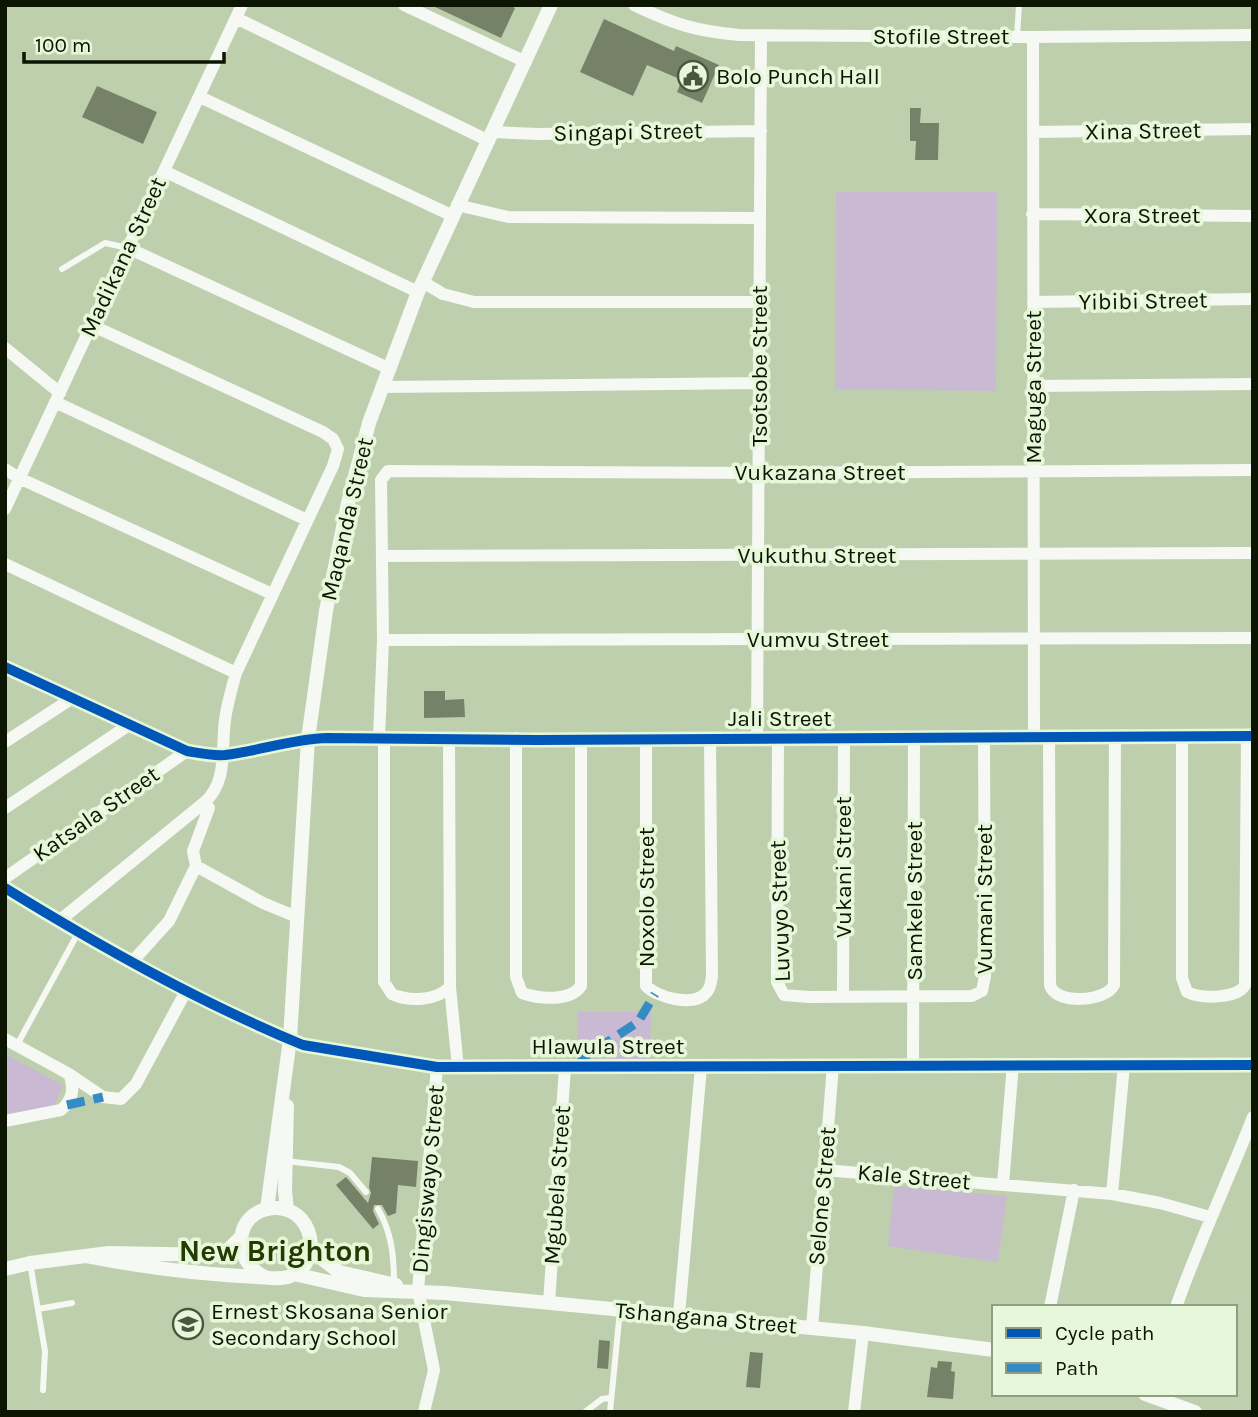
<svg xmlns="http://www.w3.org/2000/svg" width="1258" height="1417" viewBox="0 0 1258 1417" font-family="Karla,sans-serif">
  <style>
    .green { fill: #c9b9d3 }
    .building { fill: #758268 }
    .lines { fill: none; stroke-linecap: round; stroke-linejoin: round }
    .service { stroke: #f5f8f3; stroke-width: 6 }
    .minor { stroke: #f5f8f3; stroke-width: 12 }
    .tertiary { stroke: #f5f8f3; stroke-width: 14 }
    .quiet { stroke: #358bc4; stroke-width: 9; stroke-dasharray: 18 9; stroke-linecap: butt }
    .cycleway-casing { stroke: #e7f7d9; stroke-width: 15 }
    .cycleway { stroke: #0057b8; stroke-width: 10 }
    .labels { text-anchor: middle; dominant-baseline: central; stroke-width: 7; stroke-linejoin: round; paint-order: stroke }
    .street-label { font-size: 23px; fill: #0b1502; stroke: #e7f7d9 }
    .poi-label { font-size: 23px; fill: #0b1502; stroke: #e7f7d9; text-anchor: start }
    .district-label { font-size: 30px; font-weight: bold; fill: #233b02; stroke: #e7f7d9 }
  </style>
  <rect width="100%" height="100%" fill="#becfae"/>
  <path class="green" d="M836 192H997L996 391 835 389Z
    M578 1012H651L650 1059 577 1058Z
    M5 1054 63 1085 55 1105 5 1116Z
    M894 1186 1007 1196 998 1262 888 1246Z"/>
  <path class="building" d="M431 5H509L515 8 501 38Z
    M604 19 674 51 676 46 719 65 702 103 677 92 682 80 647 65 633 96 580 72Z
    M97 86 157 112 143 144 82 117Z
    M910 108H921L920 123H939L938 160H915L916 141H910Z
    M424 691H445V700L464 699 465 717 424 718Z
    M372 1157 418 1161 416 1187 398 1185 396 1213 388 1216 382 1205H374L373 1211 379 1224 373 1229 336 1185 346 1177 368 1203 371 1193 369 1187Z
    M599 1340 610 1341 608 1369 597 1368Z
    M750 1352 763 1353 760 1388 746 1387Z
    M938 1361 952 1362 951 1371 955 1372 953 1399 927 1397 931 1367 937 1368Z"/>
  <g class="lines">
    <path class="service" d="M1017 37 1019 5
      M62 269 105 243 128 248
      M17 1045 78 933
      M285 1161 339 1167 350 1173 366 1192
      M378 1209C392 1233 394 1257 394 1284
      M30 1263 45 1351 43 1390
      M38 1309 72 1303
      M585 1412 602 1399 610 1398
      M610 1412 620 1310"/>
    <path class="minor" d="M404 5 526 62
      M634 5C674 24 695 31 739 35L1033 37 1253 35
      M236 18 489 141
      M1033 37 1034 737
      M200 97 453 216
      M494 132 538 134 761 131
      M1033 132 1253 129
      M164 171 418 292
      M457 205 508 217 760 218
      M1032 214 1253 216
      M128 248 388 368
      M423 282 443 294 474 302H759
      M1033 302 1253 299
      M5 348 60 393
      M1033 386 1253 384
      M382 387 760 383
      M55 402 307 520
      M5 469 19 478 272 594
      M5 509 242 5
      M382 556 1253 553
      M5 564 236 673
      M383 640 1253 638
      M5 667 187 751C199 753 212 756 225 755 259 751 292 739 327 738L536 740 1253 736
      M1182 736V978L1187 992C1201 999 1237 999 1245 985L1247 736
      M384 737V982L392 994C409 1002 436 1001 450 987
      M1049 737 1050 985C1055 1005 1106 1002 1114 985L1115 736
      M379 738 383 640 381 480 388 471 759 473 1253 470
      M516 738V977L522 993C539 999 570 1002 581 986V740
      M778 738 777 982 784 995 809 997 972 996 982 991 985 976 984 738
      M449 739 450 987 458 1068
      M646 739V986C658 998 694 1007 706 993 711 988 711 982 712 976L710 739
      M757 739 761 36
      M5 742 71 699
      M205 802 209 808 193 851 196 866 263 903 297 917
      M5 808 129 725
      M5 878 187 751
      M5 888C101 947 199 1002 303 1045L437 1067 1253 1065
      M59 921 205 802C228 781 221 749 225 720 227 704 232 688 236 673L333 466 338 449 333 439 323 432 91 325
      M132 962 169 921 196 866
      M843 996 844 738
      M5 1039 69 1074 103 1097 121 1099 136 1084 186 991
      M913 1064 914 738
      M5 1121 61 1110C73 1100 75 1088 69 1074
      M824 1170 1112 1194 1160 1203 1210 1217
      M1003 1184 1013 1064
      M1112 1194 1124 1065
      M549 1303 565 1067
      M1050 1307 1074 1190
      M1176 1307C1199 1242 1228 1181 1253 1117
      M679 1315 701 1067
      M812 1328 833 1065
      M424 1412 434 1370 418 1290 437 1067
      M854 1412 863 1333"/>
    <path class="tertiary" d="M287 1106 285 1191 287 1210
      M267 1209 290 1039 308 739 326 611 348 503 369 423 418 292 551 5
      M311 1250 339 1272 396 1285
      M85 1256C141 1267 198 1274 256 1277 266 1277 277 1280 288 1277 326 1264 313 1205 273 1208 233 1212 231 1261 265 1277
      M5 1269 30 1263 109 1253 218 1255 229 1249 241 1237
      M294 1274 364 1290 445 1293 863 1333 994 1350
      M1145 1394 1195 1412"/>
    <path class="quiet" d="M578 1068 583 1058 638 1022 655 994
      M67 1105 103 1097"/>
    <g class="cycleway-casing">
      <path id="cycleway" d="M5 667 187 751C199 753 212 756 225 755 259 751 292 739 327 738L536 740 1253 736
        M5 888C101 947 199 1002 303 1045L437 1067 1253 1065"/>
    </g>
    <use href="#cycleway" class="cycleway"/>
  </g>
  <defs>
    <g id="civic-ring" transform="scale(1.575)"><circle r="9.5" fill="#e7f7d9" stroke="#4a563e" stroke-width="1.5"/><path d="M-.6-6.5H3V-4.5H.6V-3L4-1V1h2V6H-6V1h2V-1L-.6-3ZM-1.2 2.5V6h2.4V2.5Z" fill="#4a563e"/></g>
    <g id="school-ring" transform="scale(1.575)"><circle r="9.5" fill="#e7f7d9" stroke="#4a563e" stroke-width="1.5"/><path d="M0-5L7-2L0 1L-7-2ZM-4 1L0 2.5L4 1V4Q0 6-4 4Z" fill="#4a563e"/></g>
  </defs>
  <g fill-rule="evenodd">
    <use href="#civic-ring" x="693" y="76"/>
    <use href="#school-ring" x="188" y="1324"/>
  </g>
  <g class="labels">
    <g class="street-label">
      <text x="941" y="36">Stofile Street</text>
      <text transform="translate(1143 131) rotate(-1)">Xina Street</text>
      <text transform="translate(628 132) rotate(-1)">Singapi Street</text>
      <text x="1142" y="215">Xora Street</text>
      <text transform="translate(123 257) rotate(-65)">Madikana Street</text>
      <text transform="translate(1143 301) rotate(-1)">Yibibi Street</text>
      <text transform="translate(759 366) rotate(-90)">Tsotsobe Street</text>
      <text transform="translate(1033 387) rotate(-90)">Maguga Street</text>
      <text x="820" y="472">Vukazana Street</text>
      <text transform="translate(347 519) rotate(-77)">Maqanda Street</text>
      <text x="817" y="555">Vukuthu Street</text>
      <text x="818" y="639">Vumvu Street</text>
      <text x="780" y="718">Jali Street</text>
      <text transform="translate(96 814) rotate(-35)">Katsala Street</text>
      <text transform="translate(843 867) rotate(-90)">Vukani Street</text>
      <text transform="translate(646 897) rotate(-90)">Noxolo Street</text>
      <text transform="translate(984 899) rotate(-90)">Vumani Street</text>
      <text transform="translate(914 901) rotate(-90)">Samkele Street</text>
      <text transform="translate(780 911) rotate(-92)">Luvuyo Street</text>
      <text x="608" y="1046">Hlawula Street</text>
      <text transform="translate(914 1177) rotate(5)">Kale Street</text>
      <text transform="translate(428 1179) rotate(-85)">Dingiswayo Street</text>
      <text transform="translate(557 1185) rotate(-86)">Mgubela Street</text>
      <text transform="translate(822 1196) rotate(-85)">Selone Street</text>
      <text transform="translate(706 1318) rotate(5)">Tshangana Street</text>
    </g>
    <g class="poi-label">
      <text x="716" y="76">Bolo Punch Hall</text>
      <text x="211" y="1311">Ernest Skosana Senior<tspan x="211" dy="26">Secondary School</tspan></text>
    </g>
    <g class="district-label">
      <text x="275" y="1251">New Brighton</text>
    </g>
  </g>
  <rect width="1258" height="1417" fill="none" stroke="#0b1502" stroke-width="14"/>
  <rect x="992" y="1305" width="245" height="91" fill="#e7f7d9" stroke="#8f9d83" stroke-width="2"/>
  <rect x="1006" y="1328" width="35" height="10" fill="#0057b8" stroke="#8f9d83" stroke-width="2"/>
  <text x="1055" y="1340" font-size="21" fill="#0b1502">Cycle path</text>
  <rect x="1006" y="1363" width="35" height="10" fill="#358bc4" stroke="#8f9d83" stroke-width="2"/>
  <text x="1055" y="1375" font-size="21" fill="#0b1502">Path</text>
  <path d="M24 52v10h200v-10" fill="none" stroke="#0b1502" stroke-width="3.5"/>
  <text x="35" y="52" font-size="21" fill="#0b1502" stroke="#e7f7d9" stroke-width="5" paint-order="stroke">100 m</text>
</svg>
